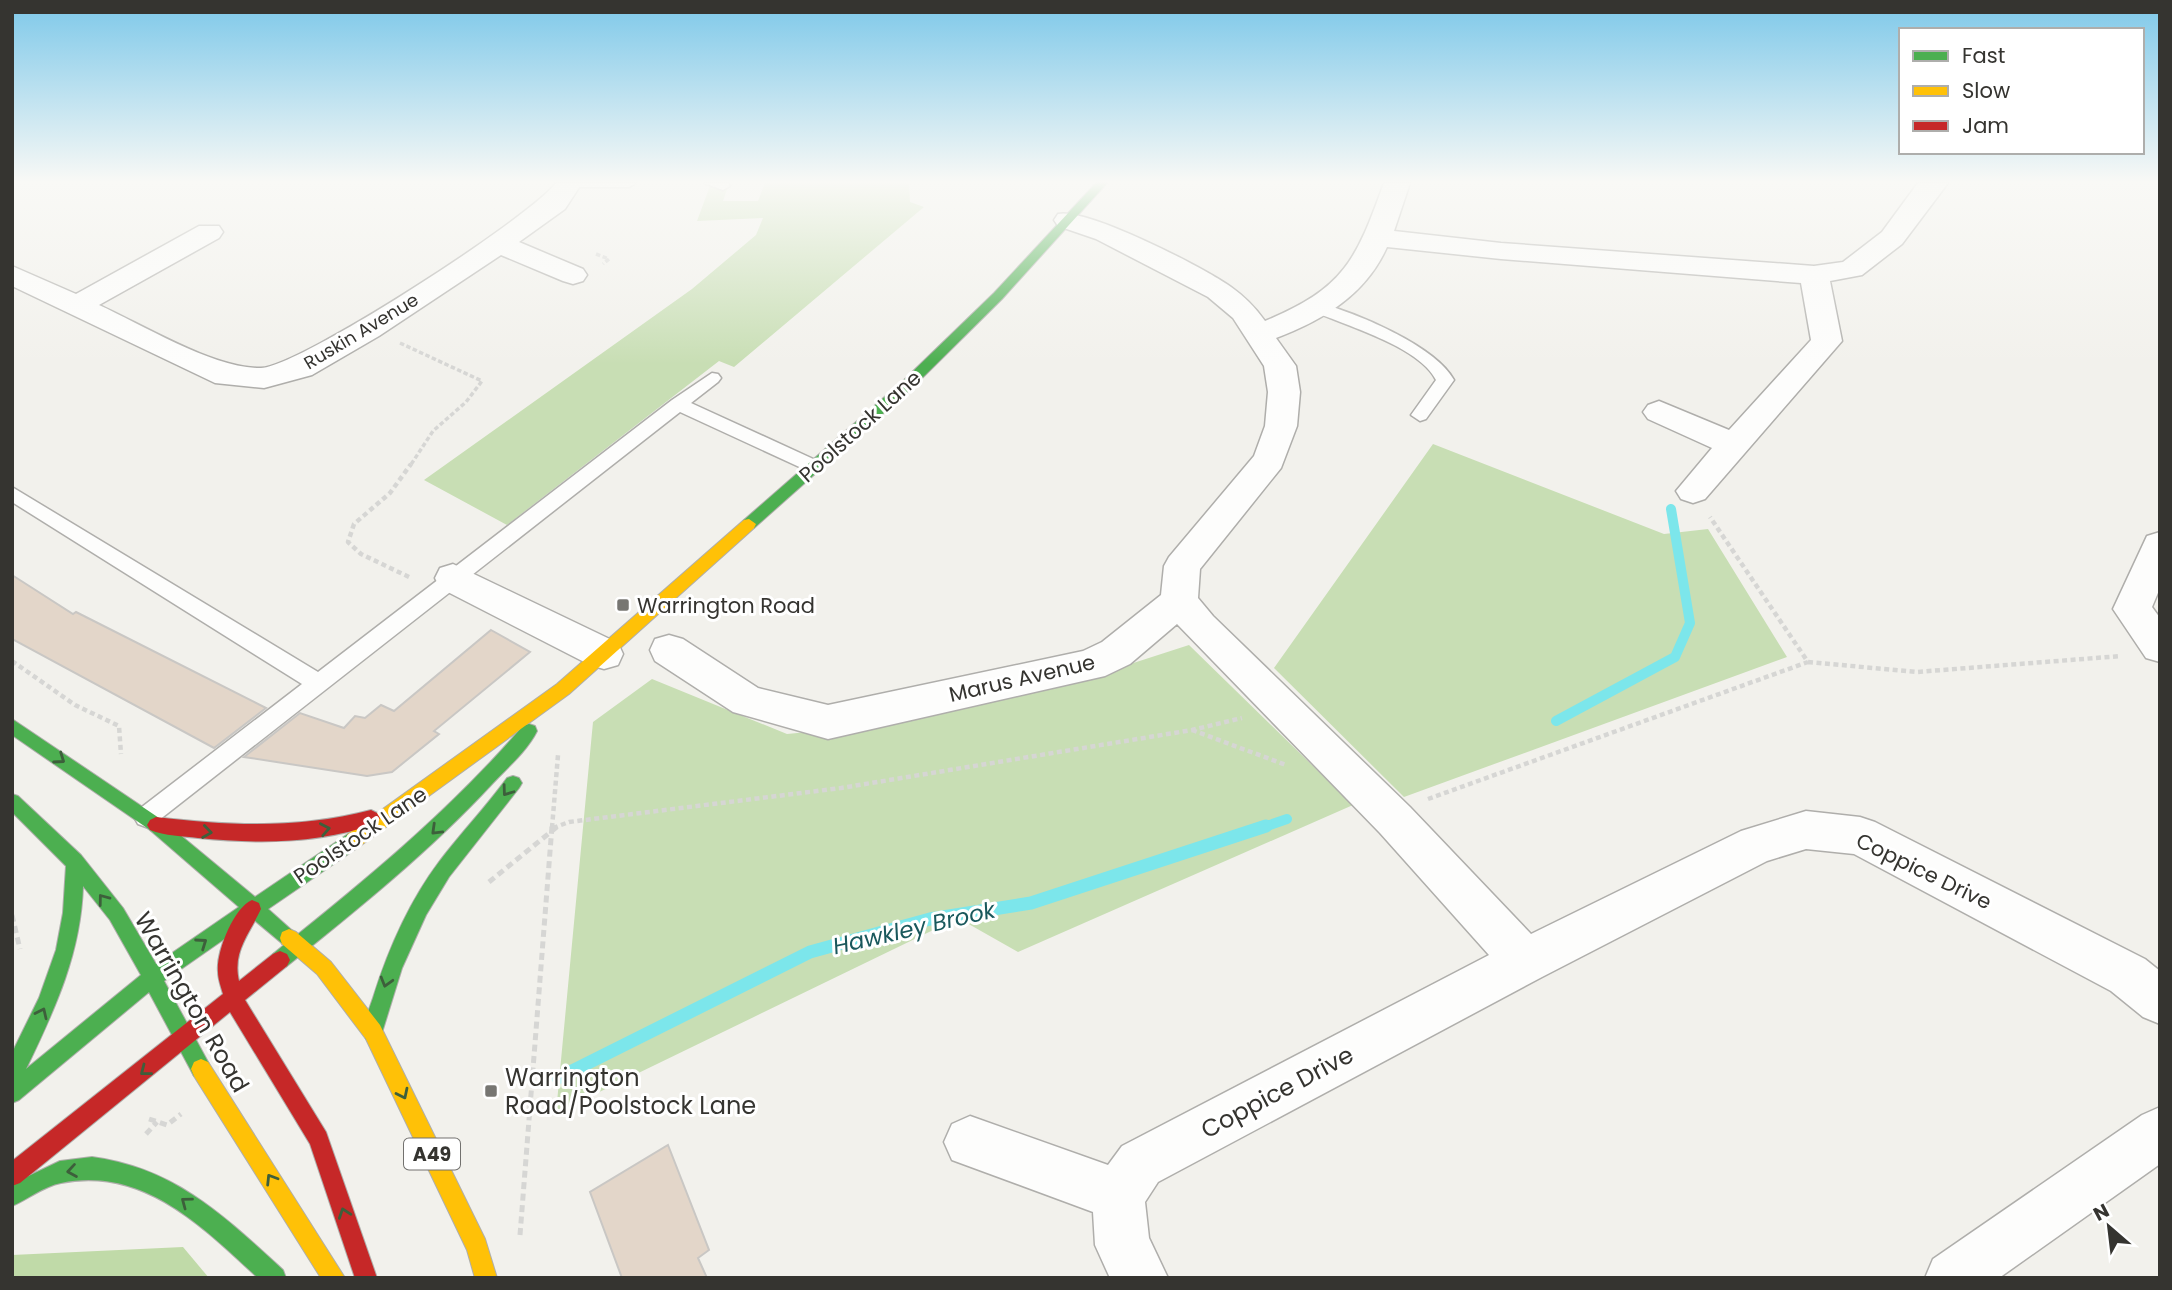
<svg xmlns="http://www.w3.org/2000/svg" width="2172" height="1290" viewBox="0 0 2172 1290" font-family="Poppins,sans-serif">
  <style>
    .green { fill: #c8deb4 }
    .forest { fill: #c0daa8 }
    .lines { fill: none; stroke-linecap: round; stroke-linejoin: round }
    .stream-far1 { stroke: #7ce6eb; stroke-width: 10 }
    .stream { stroke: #7ce6eb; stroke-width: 13 }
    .building { fill: #e3d6c9; stroke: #c9c7c4; stroke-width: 2 }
    .lane-casing { stroke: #afaeab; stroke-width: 3 }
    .street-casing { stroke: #afaeab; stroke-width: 3 }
    .fast-casing { stroke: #afaeab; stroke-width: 2 }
    .slow-casing { stroke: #afaeab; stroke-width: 2 }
    .jam-casing { stroke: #afaeab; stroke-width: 2 }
    .path-far2 { stroke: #d6d6d4; stroke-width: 3.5; stroke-dasharray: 4.5 2.5; stroke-linecap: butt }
    .path-far1 { stroke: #d6d6d4; stroke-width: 4.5; stroke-dasharray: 5 3.5; stroke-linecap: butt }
    .path { stroke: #d6d6d4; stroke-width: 5; stroke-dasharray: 7 4.5; stroke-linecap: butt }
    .lane { fill: #fdfdfc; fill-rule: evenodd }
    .street { fill: #fdfdfc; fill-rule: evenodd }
    .fast { fill: #4caf50; fill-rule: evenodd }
    .slow { fill: #ffc107; fill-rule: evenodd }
    .jam { fill: #c62828; fill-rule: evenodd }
    .oneway { stroke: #3d5f3b }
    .poi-dot { fill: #777672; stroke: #fff; stroke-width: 2.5 }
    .labels { text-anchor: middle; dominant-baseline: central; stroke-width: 6; stroke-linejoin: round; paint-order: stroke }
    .far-street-label { font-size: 18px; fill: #353430; stroke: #fff }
    .shield { fill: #fff; stroke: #72716e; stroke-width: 2 }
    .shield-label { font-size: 19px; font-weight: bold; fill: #353430 }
    .street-label { font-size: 21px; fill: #353430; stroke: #fff }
    .poi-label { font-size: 21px; fill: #353430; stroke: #fff; text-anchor: start }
    .water-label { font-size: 23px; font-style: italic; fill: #19585c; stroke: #fff }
    .near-street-label { font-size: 24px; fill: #353430; stroke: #fff }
    .near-poi-label { font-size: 24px; fill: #353430; stroke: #fff; text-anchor: start }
  </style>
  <rect width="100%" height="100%" fill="#f2f1ec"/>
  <path class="green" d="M711 183H729L723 201H758L765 183H909L910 202 924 207 734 367 719 361 507 525 424 480 692 289 756 235 763 218 697 221Z
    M1433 444 1664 534 1708 529 1787 657 1404 797 1274 668Z
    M1189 645 1353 805 1018 952 958 918 556 1113 593 722 652 679 787 734 901 723 1087 678Z"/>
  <path class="forest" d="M183 1247 209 1278H12V1255Z"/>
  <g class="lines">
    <path class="stream-far1" d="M1556 721 1675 657 1690 623 1671 509
      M1261 828 1287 819"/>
    <path class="stream" d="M558 1078 810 952 930 919 1031 903 1266 826"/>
  </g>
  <path class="building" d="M12 575 73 614 76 612 266 708 214 748 12 639Z
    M491 630 530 652 434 731 439 734 392 772 367 776 244 757 300 713 344 728 355 716 365 718 381 705 394 711Z
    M668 1145 709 1250 698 1258 707 1278H622L590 1192Z"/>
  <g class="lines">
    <g class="lane-casing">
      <path id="lane" d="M562 183H636L629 187H569Z
        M704 183H728L730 186 723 190Z
        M1316 302C1354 312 1435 345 1454 380L1426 419 1420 421 1411 415 1436 380C1419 346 1344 325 1310 310L1308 307Z
        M712 373 718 374 721 378 718 382 691 403 822 463 824 467 822 471H808L680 412 154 824 146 827 138 824 134 817 138 810 302 684 12 502V487L318 672 672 400Z"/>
    </g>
    <g class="street-casing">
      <path id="street" d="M556 183H582L565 209 519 242 583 269 587 275 583 281 573 284 563 281 501 255 379 336 312 375 264 388 215 383 12 286V266L76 294 199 226H219L223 232 219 238 99 305C143 325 214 369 261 368 300 367 531 217 556 183Z
        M1384 183H1410L1394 231 1501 243 1814 266 1843 262 1882 232 1918 183H1948L1902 244 1862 275 1830 281 1842 341 1705 499 1693 503 1681 499 1676 491 1712 448 1648 419 1643 412 1648 405 1659 401 1729 430 1811 340 1801 283 1501 259 1387 247C1366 294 1324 320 1276 338L1296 366 1300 392 1297 426 1281 468 1200 569 1198 598 1213 616 1410 807 1531 934 1741 831 1806 811 1860 817 1875 822 2145 959 2160 971V1024L2143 1017 2111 991 1854 854 1806 849 1767 861 1542 977 1158 1182 1145 1202 1149 1238 1168 1278H1110L1095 1245 1093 1212 952 1160 944 1142 952 1124 970 1116 1108 1165 1122 1146 1489 955 1380 833 1177 624 1130 664 1105 676 828 739 733 712 655 661 650 650 655 639 669 635 683 639 758 688 828 705 1083 651 1102 642 1161 595 1164 566 1169 557 1254 456 1265 426 1268 392 1264 366 1233 318 1208 297 1096 239 1058 226 1054 220 1058 214C1086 207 1205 268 1231 287 1245 297 1255 307 1265 321 1345 288 1356 260 1384 183Z
        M2160 532V588L2152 607 2160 618V662L2146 658 2113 609 2147 536Z
        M453 564 618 643 623 654 618 665 604 669 590 665 440 588 435 578 440 568Z
        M2160 1107V1164L1999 1278H1925L1933 1259 2142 1115Z"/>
    </g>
    <g class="fast-casing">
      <path id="fast" d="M1096 183H1107L1002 299 914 386 754 528H744L742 524 744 520 904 380 994 293Z
        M12 719 162 820 255 897 348 834 354 832 360 834 363 840 360 846 268 909 297 935C378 870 455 805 523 726L529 724 535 726 537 731C527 751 507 768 492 784 430 851 358 909 287 966L280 969 273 966 270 960 273 954 284 945 253 919 164 981 208 1062 211 1069 208 1076 201 1079 194 1076 149 992 19 1100 12 1103V1053L39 998 56 950 63 913 66 866 12 812V794L18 796 81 855 123 908 156 964 239 907 150 830 12 735ZM83 886 110 920 141 975 26 1069C55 1009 81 953 83 886Z
        M513 776 519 778 522 783 519 788 449 877 426 915 402 968 380 1039 373 1042 366 1039C361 1027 369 1010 373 998 388 950 409 902 439 862 461 833 486 807 507 778Z
        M92 1157C175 1168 224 1216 283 1270L286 1278H258C203 1227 143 1166 61 1183 44 1186 28 1199 12 1206V1184L60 1161Z"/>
    </g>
    <g class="slow-casing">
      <path id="slow" d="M749 519 756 524 754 528 569 694 360 846 354 848 348 846 345 840 348 834 557 684 744 520Z
        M289 929 296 932 331 962 380 1025 485 1239 497 1278H475L467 1250 366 1039 317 974 282 944 280 938 282 932Z
        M201 1059 208 1062 345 1278H321L194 1076 191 1069 194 1062Z"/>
    </g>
    <g class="jam-casing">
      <path id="jam" d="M371 810 377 813 380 818 377 823C321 844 258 844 198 838 183 836 165 836 150 830L147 825 150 820 156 817C229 826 299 829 371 810Z
        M252 900 259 903 261 909C250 933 232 951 239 981L273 954 280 951 287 954 290 960 287 966 245 1000 326 1132 377 1278H355L310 1144 230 1012 20 1183 12 1186V1161L223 994C221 987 218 979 218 972 216 953 233 908 252 900Z"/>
    </g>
    <path class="path-far2" d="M596 254 609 259 603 264
      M400 343 482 381 466 402 433 431 410 466"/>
    <path class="path-far1" d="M409 577 361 554 348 542 354 524 390 493 411 464
      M12 661 75 705 119 726 121 754
      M1808 662 1917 672 2121 656
      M1192 730 1286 765
      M1428 799 1808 662 1710 517
      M552 828 558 755
      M553 828 569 822 841 788 1192 730 1242 718"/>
    <path class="path" d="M489 882 558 826
      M12 915 20 949
      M149 1119 167 1125 181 1114
      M146 1134 157 1122
      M520 1235 552 826"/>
    <use href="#lane" class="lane"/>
    <use href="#street" class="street"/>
    <use href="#fast" class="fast"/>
    <use href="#slow" class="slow"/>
    <use href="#jam" class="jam"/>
  </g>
  <defs><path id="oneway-chevron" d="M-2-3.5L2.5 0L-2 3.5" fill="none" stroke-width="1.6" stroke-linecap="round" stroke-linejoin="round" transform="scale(1.75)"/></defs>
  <g class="oneway">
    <use href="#oneway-chevron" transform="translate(60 759) rotate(35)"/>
    <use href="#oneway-chevron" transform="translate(507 791) rotate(126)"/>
    <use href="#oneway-chevron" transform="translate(325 829) rotate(-11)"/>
    <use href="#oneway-chevron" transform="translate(436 830) rotate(136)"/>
    <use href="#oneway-chevron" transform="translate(207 832) rotate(8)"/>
    <use href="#oneway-chevron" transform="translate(103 899) rotate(-127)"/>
    <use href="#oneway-chevron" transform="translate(202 943) rotate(-35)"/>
    <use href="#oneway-chevron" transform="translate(386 982) rotate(106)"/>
    <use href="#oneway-chevron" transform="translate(42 1013) rotate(-65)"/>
    <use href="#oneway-chevron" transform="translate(145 1071) rotate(142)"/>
    <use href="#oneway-chevron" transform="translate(403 1094) rotate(64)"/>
    <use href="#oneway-chevron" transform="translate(72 1171) rotate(171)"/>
    <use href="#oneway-chevron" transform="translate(271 1179) rotate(-122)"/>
    <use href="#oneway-chevron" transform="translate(186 1202) rotate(-143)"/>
    <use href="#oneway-chevron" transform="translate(344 1213) rotate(-109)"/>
  </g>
  <linearGradient id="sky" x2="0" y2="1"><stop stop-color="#7dc8e9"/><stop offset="0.5" stop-color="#f9f9f6"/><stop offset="1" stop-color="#f9f9f6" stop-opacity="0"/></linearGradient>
  <rect width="2172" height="364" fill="url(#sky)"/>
  <g class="poi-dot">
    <rect x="616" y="598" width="14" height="14" rx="3.5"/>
    <rect x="484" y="1084" width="14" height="14" rx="3.5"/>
  </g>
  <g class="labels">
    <g class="far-street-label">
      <text transform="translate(361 331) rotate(-31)">Ruskin Avenue</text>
    </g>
    <rect class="shield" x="404" y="1138.5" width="56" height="31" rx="5"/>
    <g class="shield-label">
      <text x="432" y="1154">A49</text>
    </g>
    <g class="street-label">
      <text transform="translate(860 426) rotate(-42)">Poolstock Lane</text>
      <text transform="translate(1022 678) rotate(-13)">Marus Avenue</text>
      <text transform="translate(360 835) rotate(-34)">Poolstock Lane</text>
      <text transform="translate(1924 871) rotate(26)">Coppice Drive</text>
    </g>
    <g class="poi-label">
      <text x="637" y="605">Warrington Road</text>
    </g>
    <g class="water-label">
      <text transform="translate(914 928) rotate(-13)">Hawkley Brook</text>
    </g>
    <g class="near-street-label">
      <text transform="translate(192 1002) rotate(60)">Warrington Road</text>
      <text transform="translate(1277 1092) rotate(-28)">Coppice Drive</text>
    </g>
    <g class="near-poi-label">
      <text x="505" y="1077">Warrington<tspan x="505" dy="28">Road/Poolstock Lane</tspan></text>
    </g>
  </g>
  <rect width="2172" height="1290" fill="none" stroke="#353430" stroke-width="28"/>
  <rect x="1899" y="28" width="245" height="126" fill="#ffffff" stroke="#aeaeac" stroke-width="2"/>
  <rect x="1913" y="51" width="35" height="10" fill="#4caf50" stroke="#aeaeac" stroke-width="2"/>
  <text x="1962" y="63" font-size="21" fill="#353430">Fast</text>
  <rect x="1913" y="86" width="35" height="10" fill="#ffc107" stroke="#aeaeac" stroke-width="2"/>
  <text x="1962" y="98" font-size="21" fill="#353430">Slow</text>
  <rect x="1913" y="121" width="35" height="10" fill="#c62828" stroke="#aeaeac" stroke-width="2"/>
  <text x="1962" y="133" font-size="21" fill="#353430">Jam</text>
  <g transform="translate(2109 1227) rotate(332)" stroke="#ffffff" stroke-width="5" paint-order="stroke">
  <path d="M0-5L12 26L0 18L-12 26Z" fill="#353430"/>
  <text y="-10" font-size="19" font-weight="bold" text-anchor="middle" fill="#353430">N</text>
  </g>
</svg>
